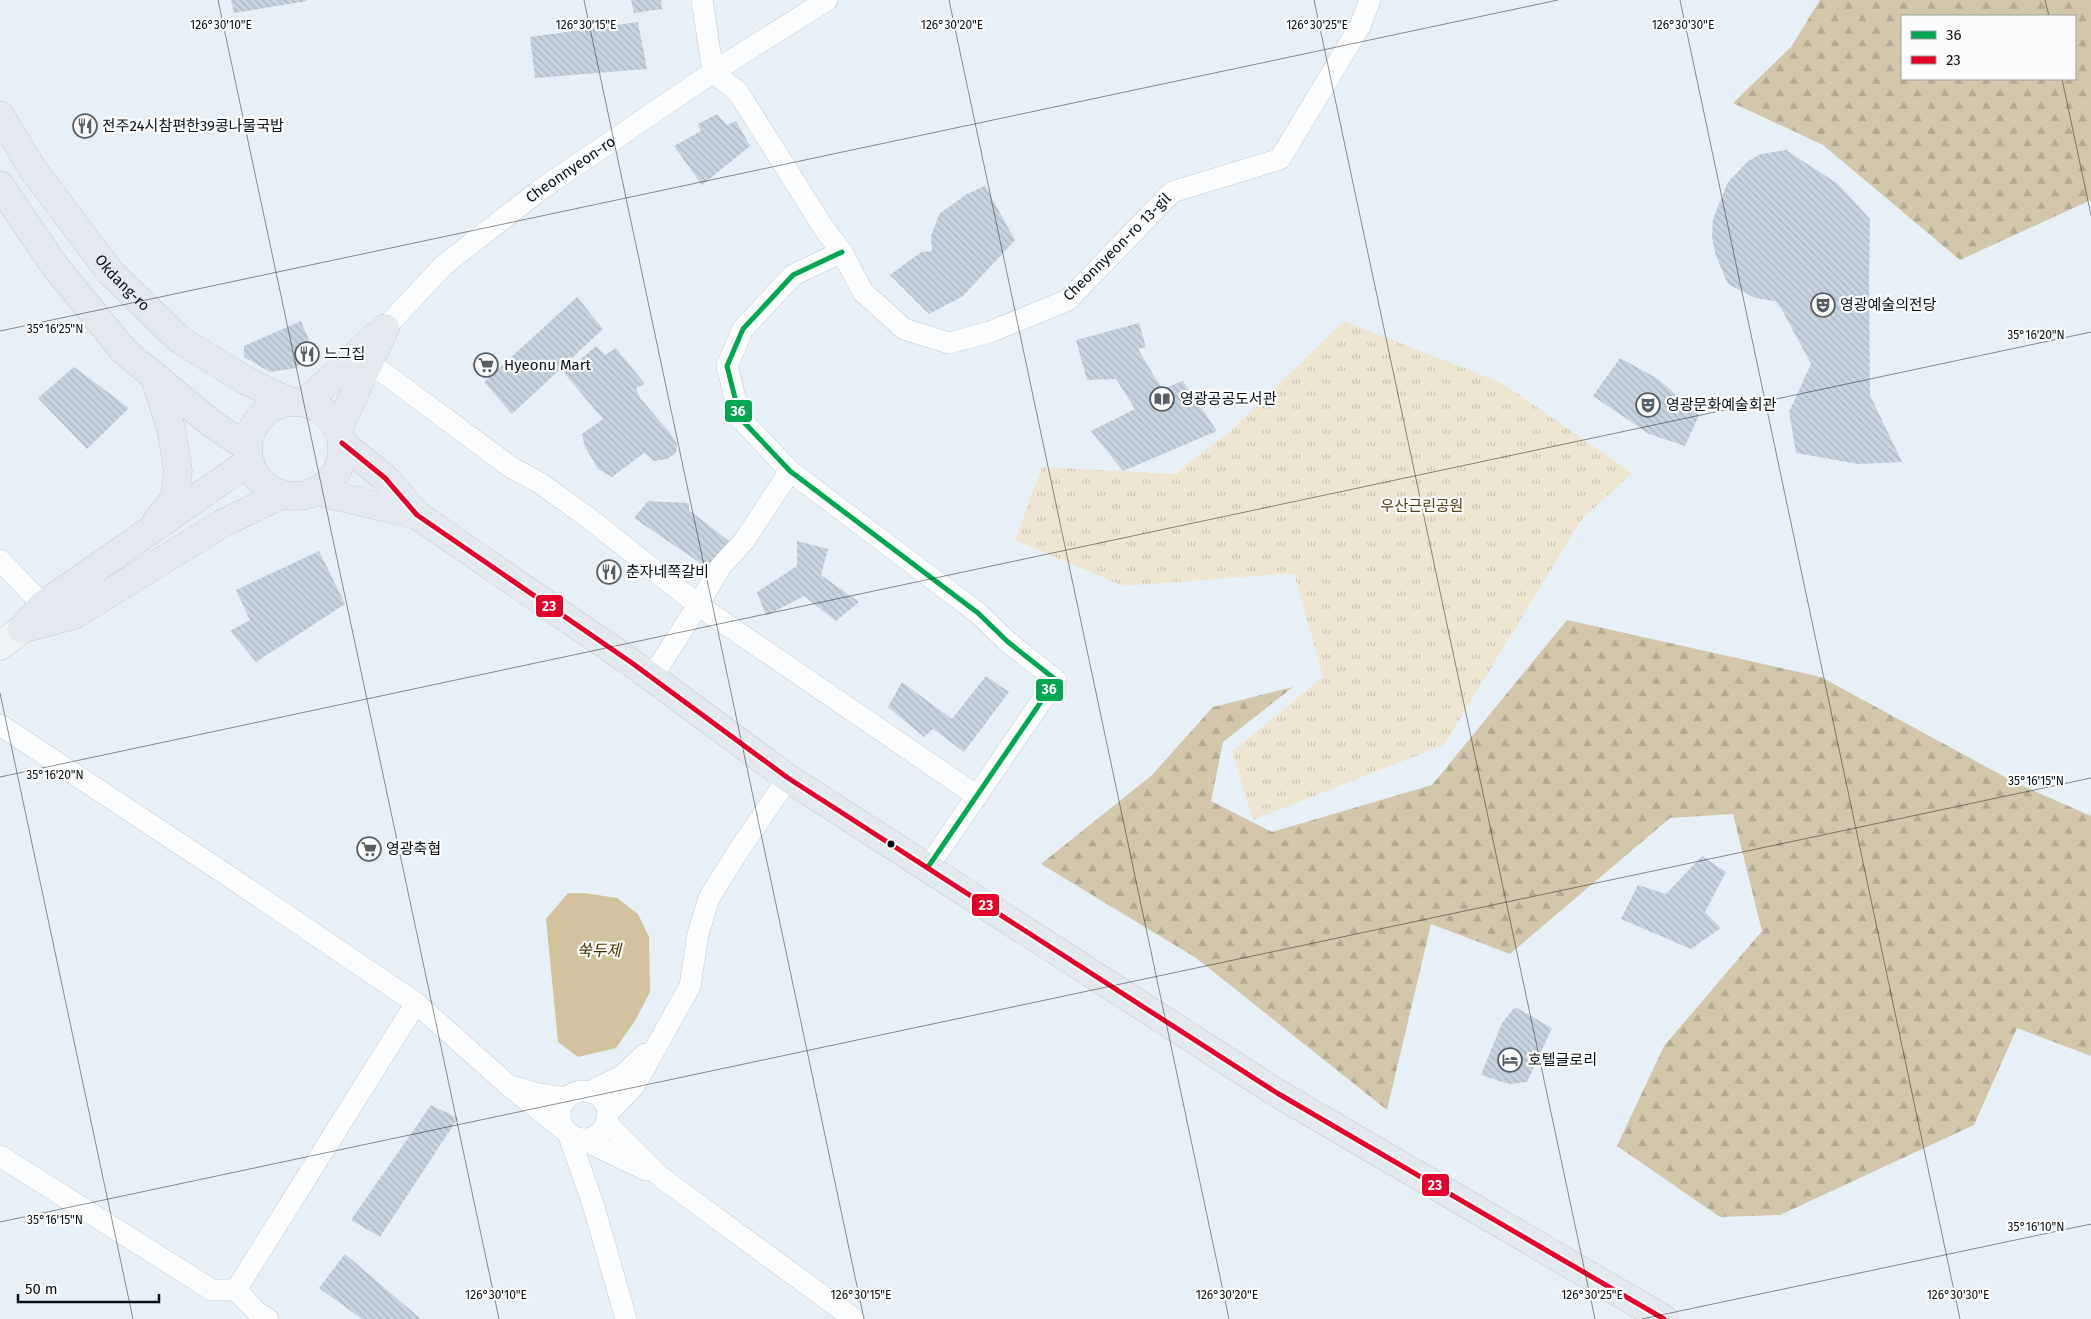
<svg xmlns="http://www.w3.org/2000/svg" width="2091" height="1319" viewBox="0 0 2091 1319" font-family="'Fira Sans','Noto Sans KR',sans-serif">
  <style>
    .forest { fill: url(#forest-firs); fill-rule: evenodd }
    .park { fill: url(#park-tufts) }
    .water { fill: #d2c29e }
    .building { fill: url(#building-back-hatch) }
    .lines { fill: none; stroke-linecap: round; stroke-linejoin: round }
    .minor-casing { stroke: #c2cad0; stroke-width: 22 }
    .secondary-casing { stroke: #c2cad0; stroke-width: 29 }
    .primary-casing { stroke: #c6cacd; stroke-width: 29 }
    .minor { stroke: #fcfdfe; stroke-width: 21 }
    .secondary { stroke: #eff3f6; stroke-width: 28 }
    .primary { stroke: #e3e9ee; stroke-width: 28 }
    .bus-1-casing { stroke: #fcfcfc; stroke-width: 9 }
    .bus-2-casing { stroke: #fcfcfc; stroke-width: 9 }
    .bus-1 { stroke: #00a651; stroke-width: 5 }
    .bus-2 { stroke: #e4002b; stroke-width: 5 }
    .ticks { fill: none; stroke: #081117; stroke-width: 1; stroke-opacity: 0.45 }
    .bus-dot { fill: #081117; stroke: #fcfcfc; stroke-width: 2 }
    .labels { text-anchor: middle; dominant-baseline: central; stroke-width: 4.5; stroke-linejoin: round; paint-order: stroke }
    .poi-label { font-size: 15px; fill: #081117; stroke: #fcfcfc; text-anchor: start }
    .street-label { font-size: 15px; fill: #081117; stroke: #fcfcfc }
    .park-label { font-size: 15px; fill: #554217; stroke: #fcfcfc }
    .water-label { font-size: 16px; font-style: italic; fill: #423002; stroke: #fcfcfc }
    .ticks-label { font-size: 12px; text-anchor: middle; fill: #081117; stroke: #fcfcfc; stroke-width: 4.5; stroke-linejoin: round; paint-order: stroke }
    .line-badge { stroke: #fcfcfc; stroke-width: 2 }
    .badge-label { font-size: 14px; text-anchor: middle; font-weight: bold; fill: #fff }
  </style>
  <defs>
    <pattern id="forest-firs" width="22" height="20" patternUnits="userSpaceOnUse" patternTransform="scale(1.25)"><rect width="22" height="20" fill="#d2c7ad"/><path d="M5 1l3.5 6h-7zM16 11l3.5 6h-7z" fill="#b3aa94"/></pattern>
    <pattern id="park-tufts" width="24" height="20" patternUnits="userSpaceOnUse" patternTransform="scale(1.25)"><rect width="24" height="20" fill="#eee6d3"/><path d="M3 7l-1-3M5 7V3M7 7l1-3M15 17l-1-3M17 17v-4M19 17l1-3" fill="none" stroke="#cbc4b4"/></pattern>
    <pattern id="building-back-hatch" width="6" height="6" patternUnits="userSpaceOnUse" patternTransform="scale(1.25)"><rect width="6" height="6" fill="#c7d4df"/><path d="M-1 5l2 2M0 0l6 6M5-1l2 2" fill="none" stroke="#a9b5bf"/></pattern>
  </defs>
  <rect width="100%" height="100%" fill="#e8f0f7"/>
  <path class="forest" d="M1820 0H2091V200L1960 260 1823 145 1733 103 1791 47ZM2075 16V79H1902V16Z
    M1567 620 1821 677 2014 782 2091 816V1056L2017 1028 1974 1125 1780 1215 1720 1217 1617 1146 1664 1046 1762 931 1733 814 1670 818 1510 954 1431 924 1387 1110 1196 958 1041 864 1152 775 1213 707 1293 687 1223 742 1211 801 1272 832 1432 785Z"/>
  <path class="park" d="M1344 321 1502 383 1632 473 1582 519 1444 745 1253 820 1232 752 1323 677 1294 573 1123 586 1015 540 1042 467 1175 474 1230 431Z"/>
  <path class="water" d="M568 893H584L617 898 638 914 649 937 650 992 636 1019 616 1048 578 1057 558 1042 546 919Z"/>
  <path class="building" d="M231 0H307V1L234 13Z
    M631 0H661L662 9 634 13Z
    M638 22 647 69 535 78 530 37Z
    M717 114 727 125 736 121 750 146 702 185 674 146 701 131 698 124Z
    M1786 150 1838 184 1870 219 1869 280 1870 395 1902 462 1858 464 1796 453 1789 412 1811 364 1781 308 1775 301 1755 298 1728 284 1716 256 1712 238 1713 219 1728 182 1748 161 1761 154Z
    M985 186 1015 240 963 296 929 314 890 275 921 252 932 251 931 236 939 214 967 194Z
    M577 297 603 329 512 414 484 382Z
    M301 321 313 350 296 368 270 372 244 357V346Z
    M1139 323 1146 347 1138 349 1162 389 1183 381 1217 431 1123 471 1091 431 1135 409 1116 379 1087 380 1076 340Z
    M596 346 605 355 616 348 645 384 636 388 640 398 670 433 677 444 676 453 667 459 654 461 644 453 612 477 598 469 585 447 582 434 603 419 564 373Z
    M1620 358 1658 379 1699 415 1685 446 1649 434 1593 396Z
    M74 367 129 408 87 449 38 398Z
    M648 501 689 503V510L734 545 706 567 634 518Z
    M797 541 828 549 821 575 859 602 836 621 804 596 766 616 757 592 797 566Z
    M319 551 345 604 256 662 230 631 250 620 236 590Z
    M986 676 1009 692 964 752 933 729 924 737 888 707 902 682 952 719Z
    M1702 856 1726 872 1705 912 1721 928 1691 949 1621 919 1638 885 1666 894Z
    M1515 1007 1552 1028 1527 1082 1509 1084 1481 1075 1502 1023Z
    M431 1105 458 1118 380 1237 351 1220Z
    M345 1254 421 1319H362L319 1288Z"/>
  <g class="lines">
    <g class="minor-casing">
      <g id="minor">
        <path d="M827 0 713 72 738 92 825 230 842 252 863 292 904 329 949 343 990 332 1068 300 1172 192 1280 159 1360 26 1370 0"/>
        <path d="M842 252 793 275 743 329 727 366 740 418 790 471 978 613 1008 642 1056 680 928 867"/>
        <path id="s1" d="M385 328 444 265 540 190 713 72 702 0"/>
        <path d="M369 362 512 468 540 483 590 519 698 605 977 796"/>
        <path d="M0 560 43 605"/>
        <path d="M652 677 698 605 721 566 744 541 790 471"/>
        <path d="M0 725 227 875 416 1003 508 1085 568 1133 593 1204 626 1319"/>
        <path d="M515 1087 539 1094 567 1098"/>
        <circle cx="584" cy="1115" r="24"/>
        <path d="M589 1092 622 1076 645 1054"/>
        <path d="M607 1114 635 1085 690 986 698 934 709 898 737 853 788 778"/>
        <path d="M606 1122 662 1178 854 1319"/>
        <path d="M582 1139 646 1170"/>
        <path d="M0 1156 212 1290H236"/>
        <path d="M268 1319 257 1312 236 1290 416 1003"/>
      </g>
    </g>
    <g class="secondary-casing">
      <path id="secondary" d="M0 646 22 629"/>
    </g>
    <g class="primary-casing">
      <g id="primary">
        <path id="s2" d="M0 115 32 168 110 272 180 340 245 380 290 402"/>
        <path d="M0 185 54 265 124 351 211 423 248 448"/>
        <path d="M154 375 171 428 178 471 175 499 157 520"/>
        <circle cx="295" cy="449" r="47"/>
        <path d="M305 403 375 337"/>
        <path d="M338 429 385 328"/>
        <path d="M342 443 385 478 417 515 632 663 788 778 1277 1093 1664 1319"/>
        <path d="M315 491 417 515"/>
        <path d="M22 629 74 615 223 523 283 494"/>
        <path d="M22 629 43 605 250 461"/>
      </g>
    </g>
    <use href="#minor" class="minor"/>
    <use href="#secondary" class="secondary"/>
    <use href="#primary" class="primary"/>
    <g class="bus-1-casing">
      <path id="bus-1" d="M842 252 793 275 743 329 727 366 740 418 790 471 978 613 1008 642 1056 680 928 867"/>
    </g>
    <g class="bus-2-casing">
      <path id="bus-2" d="M342 443 385 478 417 515 632 663 788 778 1277 1093 1664 1319"/>
    </g>
    <use href="#bus-1" class="bus-1"/>
    <use href="#bus-2" class="bus-2"/>
  </g>
  <path class="ticks" d="M218 0 499 1319M584 0 864 1319M949 0 1229 1319M1314 0 1595 1319M1680 0 1960 1319M2045 0 2049 16M2062 79 2091 215M0 331 1558 0M0 693 133 1319M0 777 2091 332M0 1222 2091 778M1642 1319 2091 1224"/>
  <defs>
    <g id="restaurant-ring" transform="scale(1.25)"><circle r="9.5" fill="#fcfcfc" stroke="#565f65" stroke-width="1.5"/><path d="M-5-6h1v4h1v-4h1v4h1v-4h1v5L-1.5 .5V6h-2V.5L-5-1ZM5-6V6H3V1.5H1.5Q1.5-4 5-6Z" fill="#565f65"/></g>
    <g id="theatre-ring" transform="scale(1.25)"><circle r="9.5" fill="#fcfcfc" stroke="#565f65" stroke-width="1.5"/><path d="M-5-5.5Q0-4 5-5.5V0Q5 5 0 6Q-5 5-5 0ZM-3.3-2.5H-1v1.5H-3.3ZM1-2.5H3.3v1.5H1ZM-2.8 1Q0 5.5 2.8 1Z" fill="#565f65"/></g>
    <g id="supermarket-ring" transform="scale(1.25)"><circle r="9.5" fill="#fcfcfc" stroke="#565f65" stroke-width="1.5"/><path d="M-6-5.5h2.5l.6 2H6L4.5 2H-2.5L-4.4-4H-6ZM-1.5 3.2a1.3 1.3 0 1 0 .1 0ZM3 3.2a1.3 1.3 0 1 0 .1 0Z" fill="#565f65"/></g>
    <g id="library-ring" transform="scale(1.25)"><circle r="9.5" fill="#fcfcfc" stroke="#565f65" stroke-width="1.5"/><path d="M-6-4Q-3-5.5-.7-3.5V5Q-3 3-6 4ZM6-4Q3-5.5 .7-3.5V5Q3 3 6 4Z" fill="#565f65"/></g>
    <g id="hotel-ring" transform="scale(1.25)"><circle r="9.5" fill="#fcfcfc" stroke="#565f65" stroke-width="1.5"/><path d="M-6-4.5h1.5V1H6V5H4.5V3h-9V5H-6ZM-4 0a1.8 1.8 0 1 1 3.6 0ZM.5 0V-2.5h3Q6-2.5 6 0Z" fill="#565f65"/></g>
  </defs>
  <g fill-rule="evenodd">
    <use href="#restaurant-ring" x="85" y="126"/>
    <use href="#theatre-ring" x="1823" y="305"/>
    <use href="#restaurant-ring" x="307" y="354"/>
    <use href="#supermarket-ring" x="486" y="365"/>
    <use href="#library-ring" x="1162" y="399"/>
    <use href="#theatre-ring" x="1648" y="405"/>
    <use href="#restaurant-ring" x="609" y="572"/>
    <use href="#supermarket-ring" x="369" y="849"/>
    <use href="#hotel-ring" x="1510" y="1060"/>
  </g>
  <circle class="bus-dot" cx="891" cy="844" r="4.5"/>
  <g class="labels">
    <g class="poi-label">
      <text x="102" y="126">전주24시참편한39콩나물국밥</text>
      <text x="1840" y="305">영광예술의전당</text>
      <text x="324" y="354">느그집</text>
      <text x="504" y="365">Hyeonu Mart</text>
      <text x="1180" y="399">영광공공도서관</text>
      <text x="1666" y="405">영광문화예술회관</text>
      <text x="626" y="572">춘자네쪽갈비</text>
      <text x="386" y="849">영광축협</text>
      <text x="1528" y="1060">호텔글로리</text>
    </g>
    <g class="street-label">
      <text stroke="none"><textPath href="#s1" startOffset="245">Cheonnyeon-ro</textPath></text>
      <text transform="translate(1117 247) rotate(-45)">Cheonnyeon-ro 13-gil</text>
      <text stroke="none"><textPath href="#s2" startOffset="208">Okdang-ro</textPath></text>
    </g>
    <g class="park-label">
      <text x="1422" y="506">우산근린공원</text>
    </g>
    <g class="water-label">
      <text x="599" y="950">쑥두제</text>
    </g>
  </g>
  <g class="ticks-label">
    <text x="221" y="29">126°30'10"E</text>
    <text x="586" y="29">126°30'15"E</text>
    <text x="952" y="29">126°30'20"E</text>
    <text x="1317" y="29">126°30'25"E</text>
    <text x="1683" y="29">126°30'30"E</text>
    <text x="55" y="333">35°16'25"N</text>
    <text x="2036" y="339">35°16'20"N</text>
    <text x="55" y="779">35°16'20"N</text>
    <text x="2036" y="785">35°16'15"N</text>
    <text x="55" y="1224">35°16'15"N</text>
    <text x="2036" y="1231">35°16'10"N</text>
    <text x="496" y="1299">126°30'10"E</text>
    <text x="861" y="1299">126°30'15"E</text>
    <text x="1227" y="1299">126°30'20"E</text>
    <text x="1592" y="1299">126°30'25"E</text>
    <text x="1958" y="1299">126°30'30"E</text>
  </g>
  <g class="line-badge">
    <rect x="724" y="399" width="29" height="24" rx="5" fill="#00a651"/>
    <rect x="535" y="594" width="29" height="24" rx="5" fill="#e4002b"/>
    <rect x="1035" y="678" width="29" height="24" rx="5" fill="#00a651"/>
    <rect x="971" y="893" width="29" height="24" rx="5" fill="#e4002b"/>
    <rect x="1421" y="1173" width="29" height="24" rx="5" fill="#e4002b"/>
  </g>
  <g class="badge-label">
    <text x="738" y="416">36</text>
    <text x="549" y="611">23</text>
    <text x="1049" y="694">36</text>
    <text x="986" y="910">23</text>
    <text x="1435" y="1190">23</text>
  </g>
  <rect x="1901" y="15" width="175" height="65" fill="#fcfcfc" stroke="#9a9ea0"/>
  <rect x="1911" y="31" width="25" height="8" fill="#00a651" stroke="#9a9ea0"/>
  <text x="1946" y="40" font-size="15" fill="#081117">36</text>
  <rect x="1911" y="56" width="25" height="8" fill="#e4002b" stroke="#9a9ea0"/>
  <text x="1946" y="65" font-size="15" fill="#081117">23</text>
  <path d="M18 1294v8h141v-8" fill="none" stroke="#081117" stroke-width="2.5"/>
  <text x="25" y="1294" font-size="15" fill="#081117" stroke="#fcfcfc" stroke-width="4" paint-order="stroke">50 m</text>
</svg>
